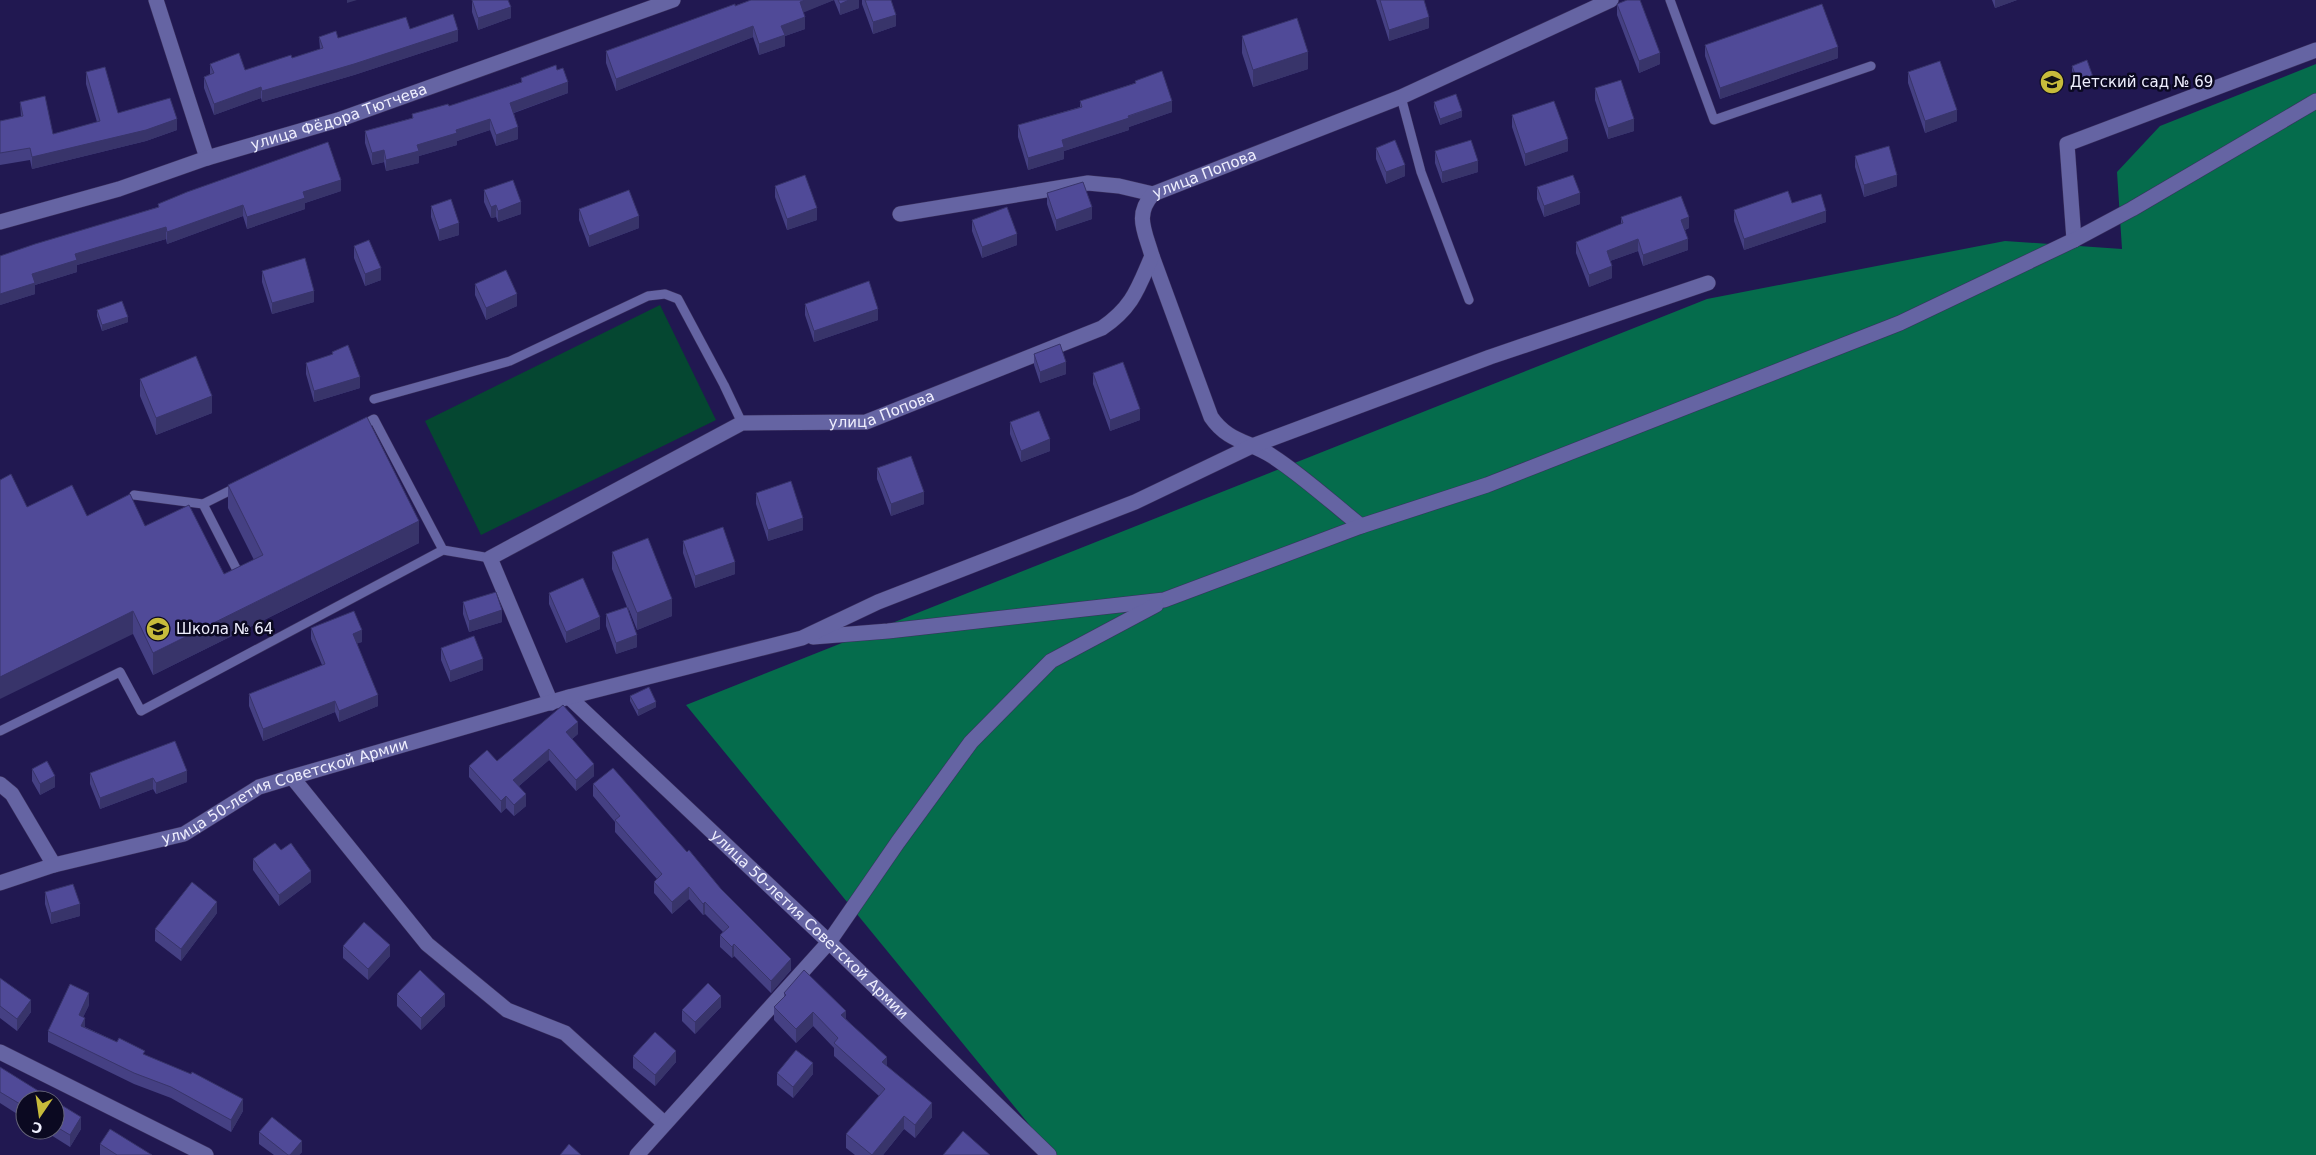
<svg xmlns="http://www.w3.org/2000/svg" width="2316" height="1155" viewBox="0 0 2316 1155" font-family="'DejaVu Sans',sans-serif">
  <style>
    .green { fill: #054731 }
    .forest { fill: #056c4c }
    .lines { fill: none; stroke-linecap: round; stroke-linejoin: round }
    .lane-casing { stroke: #3a305d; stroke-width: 10 }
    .street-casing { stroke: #3a305d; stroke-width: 16 }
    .lane { stroke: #6564a3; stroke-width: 9 }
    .street { stroke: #6564a3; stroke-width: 15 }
    .wall { fill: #454083 }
    .shaded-wall { fill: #38346a }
    .building { fill: #504a98; stroke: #38346a }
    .labels { text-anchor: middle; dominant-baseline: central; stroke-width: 5; stroke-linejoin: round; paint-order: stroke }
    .poi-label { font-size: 15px; fill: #efeffe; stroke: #0b0921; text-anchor: start }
    .street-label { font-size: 15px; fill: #efeffe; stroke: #0b0921 }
  </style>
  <rect width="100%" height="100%" fill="#211851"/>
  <path class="green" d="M660 305 716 420 481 535 425 421Z"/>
  <path class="forest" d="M2316 64V1155H1054L686 705 1707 299 2005 241 2122 249 2117 172 2160 126Z"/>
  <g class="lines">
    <g class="lane-casing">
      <path id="lane" d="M1670 0 1714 120 1871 66
        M1401 97 1421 172 1469 300
        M374 399 510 361 648 296 665 294 678 299 724 385 742 423
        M134 495 203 504 237 487
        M203 504 240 576
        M443 550 490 558
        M0 731 120 672 141 711 443 550 374 419 361 426"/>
    </g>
    <g class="street-casing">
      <g id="street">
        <path d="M156 0 207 158"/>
        <path d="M900 214 1088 183 1119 186 1153 194"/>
        <path id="s1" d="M0 222 119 189 207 158 338 120 673 0"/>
        <path d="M2074 240 2067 144 2316 50"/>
        <path d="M1152 256 1211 417C1228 442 1249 441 1272 456 1303 476 1332 503 1361 526"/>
        <path d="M813 637 888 631 1164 600 1361 526 1487 485 1900 323 2074 240 2132 209 2316 101"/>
        <path id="s2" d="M569 697 829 942 1049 1155"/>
        <path id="s3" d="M551 703 490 558 742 423 866 422 1102 328C1133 307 1138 288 1152 256 1145 231 1134 215 1153 194L1401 97 1611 0"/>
        <path d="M292 777 427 944 507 1010 565 1033 664 1123"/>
        <path d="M0 784 12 794 54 865"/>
        <path id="s4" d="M0 883 54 865 184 834 259 787 292 777 569 697 802 638 878 602 1135 502 1252 446 1490 357 1708 283"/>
        <path d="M0 1052 206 1155"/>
        <path d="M637 1155 829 942 898 842 971 742 1051 661 1156 605"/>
      </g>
    </g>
    <use href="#lane" class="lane"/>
    <use href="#street" class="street"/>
  </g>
  <path class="wall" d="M472 0 511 18 478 30 472 12Z
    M751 0H859V8L840 15 834 0 803 12 805 29 785 36V46L759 55 753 37 616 91 606 63V51Z
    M862 0H891L896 26 873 34 862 4Z
    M1376 0H1424L1429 28 1389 41Z
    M1992 0H2017L1995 8Z
    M1617 4 1660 64 1639 73 1617 15Z
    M410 29 458 41 354 75 262 102 261 98 214 115 204 88V77L210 74V64L245 70 292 58 320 49 319 37 338 38Z
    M1242 36 1308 69 1253 87 1242 53Z
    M1705 45 1838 58 1720 99 1705 56Z
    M2072 66 2093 82 2078 88 2072 71Z
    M86 72 118 113 177 130 146 141 32 169 30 160 0 165V121L21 117 20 102 53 134 97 122 86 84Z
    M1908 72 1957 121 1925 133 1908 83Z
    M521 78 568 93 514 113 518 139 496 146 490 130 457 141V145L419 156V163L386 171 384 162 372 165 365 143V131L412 118V114L449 106 521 82Z
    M1135 81 1172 112 1129 127V130L1064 151V159L1028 170 1018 137V125L1080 107V101L1135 83Z
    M1595 88 1634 131 1608 139 1595 100Z
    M1434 102 1462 117 1440 125 1434 108Z
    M1512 115 1568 151 1525 166 1512 127Z
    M1376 148 1405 176 1386 184 1376 159Z
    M1435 151 1478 172 1442 183 1435 163Z
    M1855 156 1897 186 1864 197 1855 167Z
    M775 186 817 220 787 230 775 197Z
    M1537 187 1580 204 1544 217 1537 199Z
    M484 190 521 214 498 222 496 217 491 218 484 202Z
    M341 191 305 203V209L247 229 243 216 167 244 166 239 77 265V272L35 285V294L0 305V256L158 207V204Z
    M1047 193 1092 219 1056 231 1047 204Z
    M1792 203 1826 222 1744 250 1734 221V210Z
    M431 206 459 235 439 241 431 217Z
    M579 209 639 228 589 247 579 220Z
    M1621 217 1689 228 1685 230 1688 250 1643 266 1638 251 1610 261 1612 278 1589 287 1576 253V242L1621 224Z
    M972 220 1017 245 982 258 972 231Z
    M354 246 381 280 365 286 354 258Z
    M262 271 314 302 272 314 262 282Z
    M475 284 517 306 486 320 475 295Z
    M805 304 878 320 814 342 805 315Z
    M97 310 128 322 102 331 97 316Z
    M332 352 360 388 314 402 306 374V363L332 355Z
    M1034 354 1066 374 1040 383 1034 365Z
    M1093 373 1140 420 1110 431 1093 384Z
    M140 379 212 413 156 435 140 396Z
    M1010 422 1050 451 1021 462 1010 434Z
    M877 468 924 504 891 516 877 479Z
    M228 485 419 543 153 675 133 634 27 507 87 516 145 526 224 574 254 560 228 508Z
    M756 493 803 530 768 541 756 504Z
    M683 541 735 574 695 588 683 553Z
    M612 552 672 616 637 630 628 607 637 647 616 654 606 626V614L627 607 612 569Z
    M549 593 600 629 566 643 549 604Z
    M463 602 502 622 469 632 463 614Z
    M311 628 362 642 357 643 378 706 339 722 335 712 263 741 249 706V694L322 665 311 639Z
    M441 648 483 670 450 682 441 660Z
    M630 696 656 707 638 716 630 701Z
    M578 734 572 739 594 776 576 791 549 760 519 786 526 806 514 816 506 808 501 813 469 777V766L497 761Z
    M32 769 55 787 40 795 32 781Z
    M90 773 187 782 156 794 153 789 100 809 90 784Z
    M593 784 687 852 721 889 791 970 771 993 734 956 732 958 720 947V935L723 932 705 914 703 915 689 899 672 914 654 893V882L657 879 615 832V822L593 796Z
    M281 850 311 882 279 906 253 870V859Z
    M45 892 80 916 51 924 45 904Z
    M217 913 181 961 155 941V929Z
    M343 946 390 956 368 980 343 958Z
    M0 978 31 1012 17 1031 0 1018Z
    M784 993 846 1019 932 1117 915 1138 904 1129 883 1155H855L846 1148V1134L879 1096 834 1056V1048L813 1026 796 1043 774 1020V1007L784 997Z
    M397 994 445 1006 421 1030 397 1006Z
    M89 1005 83 1017 85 1027 145 1055 243 1111 231 1132 171 1098 134 1084 48 1042V1031Z
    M721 1007 695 1034 682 1021V1010Z
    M633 1056 676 1062 655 1086 633 1068Z
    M0 1067 25 1100V1119L0 1103Z
    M777 1073 813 1074 793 1098 777 1085Z
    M55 1101 81 1129 70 1147 43 1130H55Z
    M259 1132 302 1152 299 1155H274L259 1144Z
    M100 1144 152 1155H100Z"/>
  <path class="shaded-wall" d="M347 0H357L347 3Z
    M805 0H834L800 14V2Z
    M849 0H859V8L840 15V4Z
    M1995 0H2017L1995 8Z
    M511 7V18L478 30V18Z
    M896 15V26L873 34V22Z
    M805 17V29L785 36V46L759 55V44L781 26Z
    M1429 17V28L1389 41V30Z
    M753 26V37L616 91V79Z
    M458 30V41L354 75 262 102V91Z
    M1838 47V58L1720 99V88Z
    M1308 52V69L1253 87V70Z
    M1660 53V64L1639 73V61Z
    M2093 77V82L2078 88V82Z
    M568 82V93L510 114V103Z
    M261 87V98L214 115V104Z
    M1172 101V112L1129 127V130L1064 151V159L1028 170V158L1062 140Z
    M1957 110V121L1925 133V121Z
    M1462 111V117L1440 125V119Z
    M177 119V130L146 141 32 169V157Z
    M490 119V130L457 141V145L419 156V163L386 171V160L417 145 456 130Z
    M1634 119V131L1608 139V128Z
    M518 127V139L496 146V135Z
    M1568 139V151L1525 166V154Z
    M384 150V162L372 165V153Z
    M1478 161V172L1442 183V172Z
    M1405 165V176L1386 184V172Z
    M1897 175V186L1864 197V185Z
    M341 180V191L305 203V209L247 229V217L303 192Z
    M1580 193V204L1544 217V206Z
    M521 202V214L498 222V211Z
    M243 205V216L167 244V232Z
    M496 205V217L491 218V207Z
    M1092 207V219L1056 231V220Z
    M817 208V220L787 230V219Z
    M1826 211V222L1744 250V239Z
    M639 216V228L589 247V236Z
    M1689 217V228L1681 231V220Z
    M459 223V235L439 241V230Z
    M166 227V239L77 265V272L35 285V294L0 305V294L32 274 75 254Z
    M1017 234V245L982 258V247Z
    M1638 239V251L1607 262V251Z
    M1688 239V250L1643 266V255Z
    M1612 266V278L1589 287V275Z
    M381 268V280L365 286V274Z
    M314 291V302L272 314V303Z
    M517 294V306L486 320V308Z
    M878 309V320L814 342V331Z
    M128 317V322L102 331V325Z
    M1066 362V374L1040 383V372Z
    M360 377V388L314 402V391Z
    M212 396V413L156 435V418Z
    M1140 409V420L1110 431V420Z
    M1050 439V451L1021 462V451Z
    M924 492V504L891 516V504Z
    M803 518V530L768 541V530Z
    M419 521V543L153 675V653Z
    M735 562V574L695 588V576Z
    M672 599V616L637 630V613Z
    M502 610V622L469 632V621Z
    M133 611V634L0 699V677Z
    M600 617V629L566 643V632Z
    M362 630V642L353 645V634Z
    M637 635V647L616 654V643Z
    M483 659V670L450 682V671Z
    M378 695V706L339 722V711Z
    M335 701V712L263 741V729Z
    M656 702V707L638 716V710Z
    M578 722V734L566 744V732Z
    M549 749V760L513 791V780Z
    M594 764V776L576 791V780Z
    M187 771V782L156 794V783Z
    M55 776V787L40 795V784Z
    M153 778V789L100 809V798Z
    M526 794V806L514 816V805Z
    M506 796V808L501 813V801Z
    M311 871V882L279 906V895Z
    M689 887V899L672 914V902Z
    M217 902V913L181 961V949Z
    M705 902V914L703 915V904Z
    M80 904V916L51 924V913Z
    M734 944V956L732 958V947Z
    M390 945V956L368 980V969Z
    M791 959V970L771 993V981Z
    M89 993V1005L79 1026V1015Z
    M445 994V1006L421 1030V1018Z
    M721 996V1007L695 1034V1022Z
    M31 1000V1012L17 1031V1019Z
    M846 1011V1024L841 1015Z
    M813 1012V1026L796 1043V1029Z
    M85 1018V1029L81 1026Z
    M676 1051V1062L655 1086V1075Z
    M887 1057V1070L882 1062Z
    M813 1063V1074L793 1098V1087Z
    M243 1099V1111L231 1132V1120Z
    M932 1103V1117L915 1138V1125Z
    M904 1116V1129L883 1155H872Z
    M81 1117V1129L70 1147V1135Z
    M302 1141V1152L299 1155H290Z"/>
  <path class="building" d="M472 0H508L511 7 478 18Z
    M751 0H805L800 2 805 17 781 26 785 35 759 44 753 26 616 79 606 51 735 4V6Z
    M838 0H849L840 4Z
    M865 0H891L896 15 873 22Z
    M1380 0H1424L1429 17 1389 30Z
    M1627 0H1640L1660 53 1639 61 1617 4Z
    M1822 4 1838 47 1720 88 1705 45Z
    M453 14 458 30 354 64 262 91 261 87 214 104 204 77 214 73 210 64 239 53 245 70 291 55 292 58 323 48 319 37 336 31 338 38 406 17 410 29Z
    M1297 18 1308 52 1253 70 1242 36Z
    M2087 60 2093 77 2078 82 2072 66Z
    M1940 61 1957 110 1925 121 1908 72Z
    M556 65 557 70 563 68 568 82 510 103 518 127 496 135 490 119 456 130 457 133 417 145 419 151 386 160 384 150 372 153 365 131 413 118 412 114 448 104 449 106 522 82 521 78Z
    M105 67 118 113 170 98 177 119 146 130 32 157 30 148 0 153V121L23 116 20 102 45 96 53 134 100 121 86 72Z
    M1162 71 1172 101 1128 116 1129 118 1062 140 1064 147 1028 158 1018 125 1082 107 1080 101 1136 83 1135 81Z
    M1621 80 1634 119 1608 128 1595 88Z
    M1456 94 1462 111 1440 119 1434 102Z
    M1554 101 1568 139 1525 154 1512 115Z
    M1395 140 1405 165 1386 172 1376 148Z
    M1471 140 1478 161 1442 172 1435 151Z
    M328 142 341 180 303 192 305 198 247 217 243 205 167 232 166 227 75 254 77 260 32 274 35 283 0 294V256L35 244 159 207 158 204 187 192Z
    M1889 146 1897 175 1864 185 1855 156Z
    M805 175 817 208 787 219 775 186Z
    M1573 175 1580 193 1544 206 1537 187Z
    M513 180 521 202 498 211 496 205 491 207 484 190Z
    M1083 182 1092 207 1056 220 1047 193Z
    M629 190 639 216 589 236 579 209Z
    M1788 191 1792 203 1821 194 1826 211 1744 239 1734 210Z
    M1681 196 1689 217 1681 220 1688 239 1643 255 1638 239 1607 251 1612 266 1589 275 1576 242 1623 223 1621 217Z
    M451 199 459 223 439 230 431 206Z
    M1007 207 1017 234 982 247 972 220Z
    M369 240 381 268 365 274 354 246Z
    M305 258 314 291 272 303 262 271Z
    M506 270 517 294 486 308 475 284Z
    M869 281 878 309 814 331 805 304Z
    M122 301 128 317 102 325 97 310Z
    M1060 344 1066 362 1040 372 1034 354Z
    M348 345 360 377 314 391 306 363 333 354 332 352Z
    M196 356 212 396 156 418 140 379Z
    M1123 362 1140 409 1110 420 1093 373Z
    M1039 411 1050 439 1021 451 1010 422Z
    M367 417 419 521 153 653 133 611 0 677V480L11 474 27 507 72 485 87 516 130 494 145 526 189 505 224 574 263 555 228 485Z
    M911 456 924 492 891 504 877 468Z
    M791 481 803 518 768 530 756 493Z
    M723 527 735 562 695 576 683 541Z
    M648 538 672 599 637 613 612 552Z
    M583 578 600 617 566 632 549 593Z
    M496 592 502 610 469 621 463 602Z
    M627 607 637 635 616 643 606 614Z
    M354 611 362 630 353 634 378 695 339 711 335 701 263 729 249 694 325 664 311 628Z
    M474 636 483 659 450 671 441 648Z
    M649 687 656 702 638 710 630 696Z
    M563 705 578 722 566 732 594 764 576 780 549 749 513 780 526 794 514 805 506 796 501 801 469 766 487 750 497 761Z
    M175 741 187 771 156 783 153 778 100 798 90 773Z
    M47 761 55 776 40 784 32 769Z
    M613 768 687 852 689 850 721 889 791 959 771 981 734 944 732 947 720 935 729 927 705 902 703 904 689 887 672 902 654 882 662 874 615 820 620 816 593 784Z
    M275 843 281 850 291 843 311 871 279 895 253 859Z
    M192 882 217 902 181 949 155 929Z
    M73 884 80 904 51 913 45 892Z
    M364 922 390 945 368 969 343 946Z
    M420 970 445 994 421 1018 397 994Z
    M804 970 846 1011 841 1015 887 1057 882 1062 932 1103 915 1125 904 1116 872 1155 846 1134 885 1089 834 1043 838 1038 813 1012 796 1029 774 1007 786 995 784 993Z
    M0 978 31 1000 17 1019 0 1006Z
    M708 983 721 996 695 1022 682 1010Z
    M70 984 89 993 79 1015 85 1018 81 1026 117 1042 119 1038 145 1051 143 1054 191 1074 192 1072 243 1099 231 1120 171 1087 134 1073 48 1031Z
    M655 1032 676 1051 655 1075 633 1056Z
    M796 1050 813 1063 793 1087 777 1073Z
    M0 1067 53 1100H25V1107L0 1092Z
    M55 1101 81 1117 70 1135 55 1126Z
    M272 1117 302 1141 290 1155H288L259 1132Z
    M110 1129 152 1155H117L100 1144Z
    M963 1131 990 1155H943Z
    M569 1144 581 1155H560Z"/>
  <defs>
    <g id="school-disc" transform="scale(1.25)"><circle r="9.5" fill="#c7bb3b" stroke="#0b0921"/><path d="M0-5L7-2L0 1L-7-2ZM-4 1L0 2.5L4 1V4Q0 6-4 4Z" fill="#111"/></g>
  </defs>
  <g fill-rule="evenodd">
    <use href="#school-disc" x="2052" y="82"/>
    <use href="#school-disc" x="158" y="629"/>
  </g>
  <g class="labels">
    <g class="poi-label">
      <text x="2070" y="82">Детский сад № 69</text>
      <text x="176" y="629">Школа № 64</text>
    </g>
    <g class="street-label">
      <text stroke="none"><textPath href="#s1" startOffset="355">улица Фёдора Тютчева</textPath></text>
      <text stroke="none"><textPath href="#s3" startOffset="1032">улица Попова</textPath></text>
      <text stroke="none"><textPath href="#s3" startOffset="585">улица Попова</textPath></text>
      <text stroke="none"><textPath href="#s4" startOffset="301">улица 50-летия Советской Армии</textPath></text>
      <text stroke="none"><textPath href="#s2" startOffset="331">улица 50-летия Советской Армии</textPath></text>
    </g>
  </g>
  <g transform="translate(40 1115) rotate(193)"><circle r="24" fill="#0b0921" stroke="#666579"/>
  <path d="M0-4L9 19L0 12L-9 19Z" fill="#c7bb3b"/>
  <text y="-8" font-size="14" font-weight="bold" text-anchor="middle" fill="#efeffe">С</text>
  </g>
</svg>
